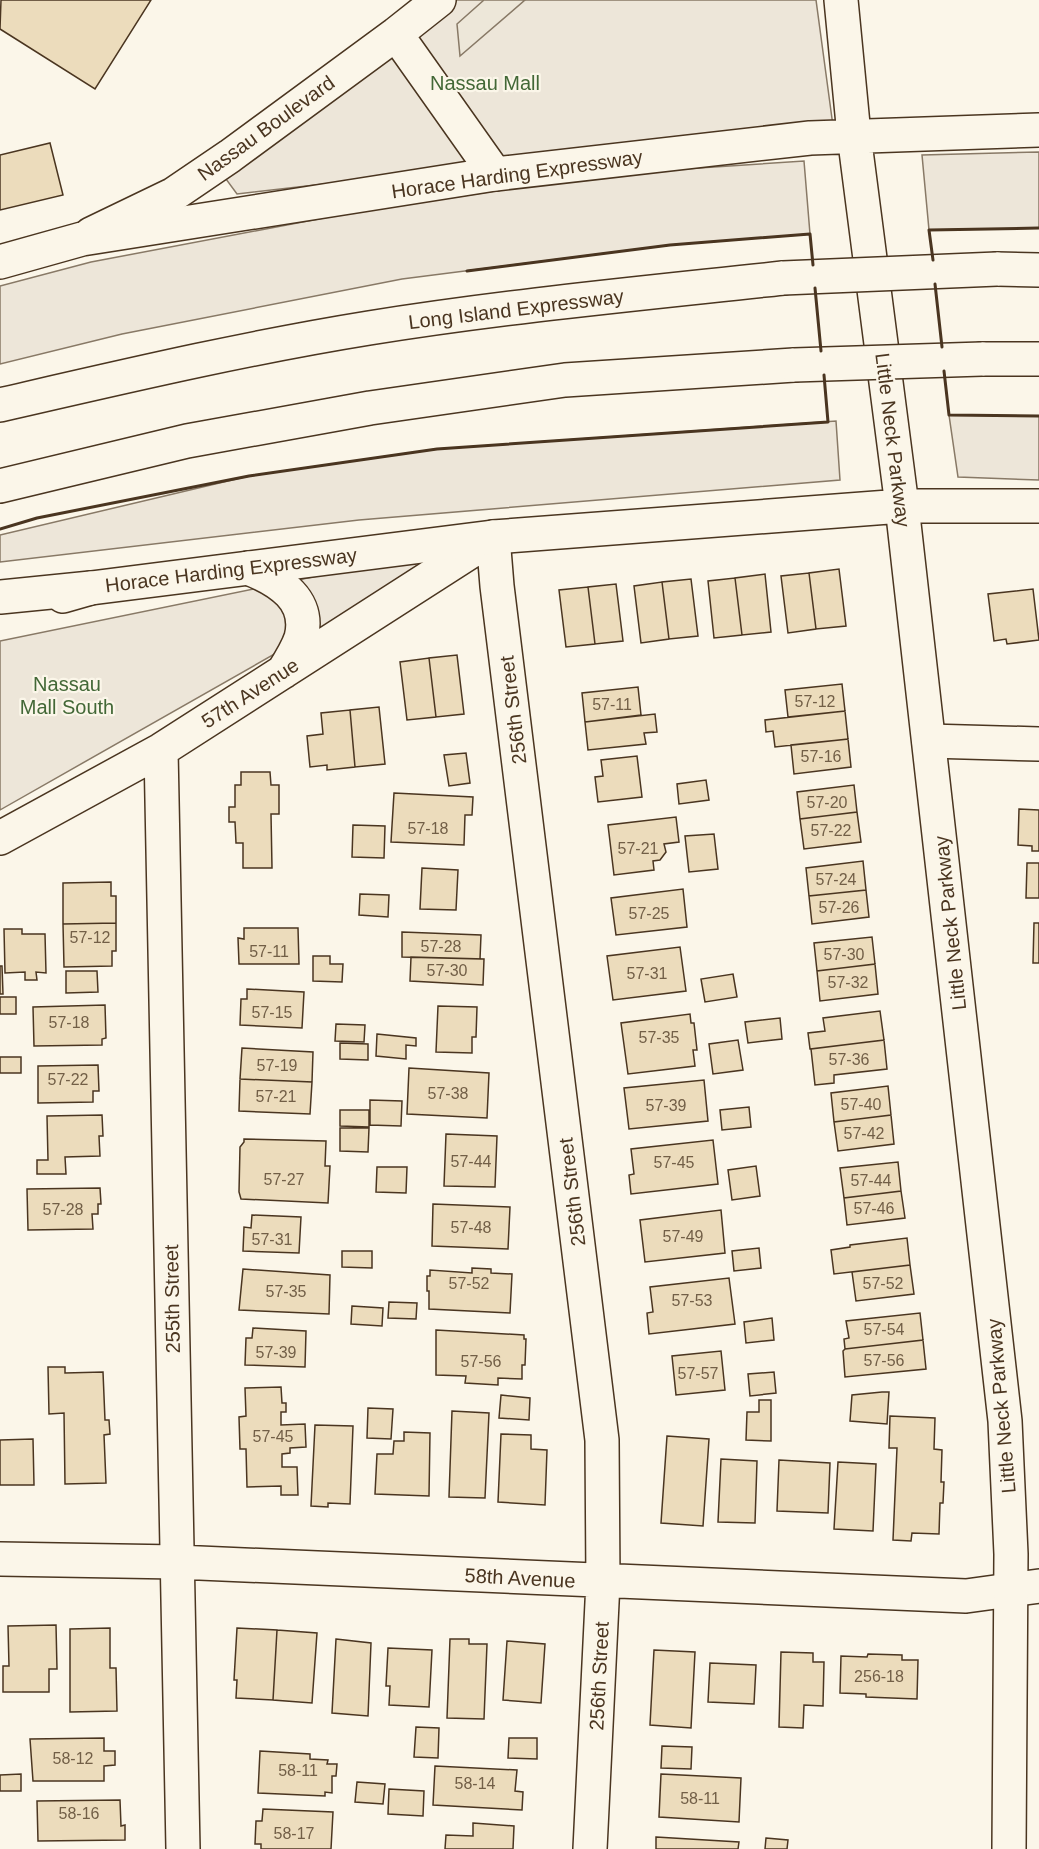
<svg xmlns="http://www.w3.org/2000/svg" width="1039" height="1849" viewBox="0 0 1039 1849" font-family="Arial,sans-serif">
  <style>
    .green { fill: #ede6d9; stroke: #887966; stroke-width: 1.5 }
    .parking { fill: #ede7d9; stroke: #887966; stroke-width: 1.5 }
    .building { fill: #ecdcbc; stroke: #4a3520; stroke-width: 1.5 }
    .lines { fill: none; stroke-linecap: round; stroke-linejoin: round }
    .minor-casing { stroke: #4a3520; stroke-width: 36 }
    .major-casing { stroke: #4a3520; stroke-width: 36 }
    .highway-casing { stroke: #4a3520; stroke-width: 36 }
    .minor { stroke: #fbf6e9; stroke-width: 33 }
    .major { stroke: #fbf6e9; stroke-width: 33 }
    .highway { stroke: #fbf6e9; stroke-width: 33 }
    .highway-bridge-casing { stroke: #4a3520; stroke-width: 36; stroke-linecap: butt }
    .highway-bridge { stroke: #fbf6e9; stroke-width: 33 }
    .wall { stroke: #4a3520; stroke-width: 3 }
    .labels { text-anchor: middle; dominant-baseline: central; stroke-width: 4.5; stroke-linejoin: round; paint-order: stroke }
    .number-label { font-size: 16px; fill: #725f47 }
    .park-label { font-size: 20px; fill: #436837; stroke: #fbf6e9 }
    .street-label { font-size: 20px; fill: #4a3520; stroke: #fbf6e9 }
  </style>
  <rect width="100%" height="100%" fill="#fbf6e9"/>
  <path class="green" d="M455 0H816L833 126 237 194 223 175Z
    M1039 152V228L929 230 922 155Z
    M804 161 810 234 670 245 402 279 122 334 0 364V286L91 262 350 213 607 174Z
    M949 415 1039 416V480L958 477Z
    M836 421 840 480 359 520 0 562V535L249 476 437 449Z
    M430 553 433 564 0 810V641Z"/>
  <path class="parking" d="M484 0H525L460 56 457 24Z"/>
  <path class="building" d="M1 0H151L95 89 0 29Z
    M50 143 63 195 0 210V155Z
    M839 569 846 626 816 629 809 573Z
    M809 573 816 629 788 633 781 576Z
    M765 574 771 632 742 635 735 578Z
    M735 578 742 635 714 638 708 581Z
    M691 579 698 636 669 639 662 582Z
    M662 582 669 639 641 643 634 586Z
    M616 584 623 641 595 644 588 587Z
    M588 587 595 644 566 647 559 590Z
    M1033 589 1039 640 1007 644 1006 639 994 641 988 594Z
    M457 655 464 714 436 717 429 658Z
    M429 658 436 717 407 720 400 662Z
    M842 684 845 711 788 717 785 690Z
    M638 687 641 715 585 722 582 693Z
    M379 707 385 764 355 767 350 710Z
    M350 710 355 767 327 770V765L310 767 307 736 323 734 321 713Z
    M845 711 848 739 775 747 773 731 766 732 765 720Z
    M655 714 657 732 644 733 646 744 588 750 585 722Z
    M848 739 851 767 794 774 791 745Z
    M466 753 470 783 449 786 444 755Z
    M637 756 642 797 598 802 595 777 603 776 601 760Z
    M241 772H270L271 785H279V814H271L272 868H243V843H236L235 822H229V807H235V785H241Z
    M706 780 709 800 679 804 677 784Z
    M854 785 857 812 800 819 797 792Z
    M394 793 473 797 472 815H465L464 845 391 842Z
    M1019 809 1039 810V851H1032V846L1018 845Z
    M857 812 861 842 804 849 800 819Z
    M676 817 679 842 664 844 666 852 660 860 653 861 654 870 614 875 608 825Z
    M353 825 385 826 384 858 352 857Z
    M714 834 718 869 689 872 685 836Z
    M863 861 866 890 809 896 806 868Z
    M1027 863H1039V898H1026Z
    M422 868 458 870 456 910 420 909Z
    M111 882V896H116V923L63 924V883Z
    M683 889 687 927 616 935 611 898Z
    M866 890 869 917 812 924 809 896Z
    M360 894 389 895 388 917 359 915Z
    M116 923V951H112V966L64 967 63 924Z
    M1034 923H1039V963H1033Z
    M244 928H298L299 964H239L238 938 244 939Z
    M4 929H22V934H45L46 973 36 972 37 980H25V972L5 973Z
    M402 932 481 935 480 959 402 957Z
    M872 937 875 964 817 971 814 943Z
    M680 947 686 991 613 1000 607 956Z
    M313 956H330V964H343L342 982 313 981Z
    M411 957 484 959 483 985 410 981Z
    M875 964 878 994 820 1001 817 971Z
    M0 966H2L3 994H0Z
    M66 971H97L98 992 66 993Z
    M733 974 737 997 705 1002 701 979Z
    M247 989 304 992 302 1028 240 1025 241 999H247Z
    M0 997H16V1014H0Z
    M105 1005 106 1038 102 1039V1045L34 1046 33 1007Z
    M438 1006 477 1007 476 1037H472V1053L436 1052Z
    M880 1011 884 1040 810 1049 808 1033 825 1031 823 1018Z
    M690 1014 691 1023H694L697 1050H693L695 1066 628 1074 621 1023Z
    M780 1018 782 1039 748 1043 745 1022Z
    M336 1024 365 1025 364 1042 335 1041Z
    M377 1034 416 1038V1046L406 1045V1059L376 1056Z
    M738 1040 743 1070 713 1074 709 1044Z
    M884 1040 887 1069 834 1075V1083L815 1085 811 1049Z
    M340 1043 368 1044V1060L340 1059Z
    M242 1048 313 1052 312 1082 240 1079Z
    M0 1057H21V1073H0Z
    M98 1065 99 1091H93V1102L38 1103V1066Z
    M409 1068 489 1073 487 1118 407 1114Z
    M240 1079 312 1082 310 1114 239 1111Z
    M704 1080 708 1121 629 1129 624 1088Z
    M888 1086 891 1115 834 1122 831 1093Z
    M370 1100 402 1101 401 1126 370 1125Z
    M749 1107 751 1127 722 1130 720 1110Z
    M340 1110H369V1127L340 1126Z
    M102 1115 103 1136H99L100 1156 65 1157 66 1174H37V1160H48L47 1116Z
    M891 1115 894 1144 838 1151 834 1122Z
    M340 1128H369L368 1152 340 1151Z
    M446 1134 497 1136 495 1187 444 1186Z
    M244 1139 326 1141 325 1166H330L328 1203 241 1199 239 1192 240 1147 244 1142Z
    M713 1140 718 1184 631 1194 629 1175 634 1174 631 1149Z
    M898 1162 901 1191 844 1198 840 1168Z
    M756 1166 760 1196 732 1200 728 1170Z
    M377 1167H407L406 1193 376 1192Z
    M100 1188 101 1204H98V1214H92L93 1229 28 1230 27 1189Z
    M901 1191 905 1218 847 1225 844 1198Z
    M433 1204 510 1207 508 1249 432 1246Z
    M721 1210 725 1253 645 1262 640 1220Z
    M252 1215 301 1217 299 1253 243 1251 244 1227 251 1228Z
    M907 1238 910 1265 834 1274 831 1250 850 1247V1245Z
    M759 1248 761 1268 734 1271 732 1251Z
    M342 1251H372V1268L342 1267Z
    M910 1265 914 1294 856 1301 852 1272Z
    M472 1268 491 1269V1273L512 1274 510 1313 429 1309V1291H427V1276H430V1270L472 1273Z
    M243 1269 330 1275 329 1314 239 1310Z
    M729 1278 735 1324 649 1334 647 1313 653 1312 650 1287Z
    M389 1302 417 1303 416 1319 388 1318Z
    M352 1306 383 1308 382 1326 351 1324Z
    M920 1313 923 1340 845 1349 844 1339 849 1338 846 1321Z
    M772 1318 774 1340 746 1343 744 1322Z
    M253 1328 306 1331 305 1367 245 1365 246 1338H252Z
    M436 1330 524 1335V1339H526L525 1365H522V1379L498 1378V1385L465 1383 466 1376 436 1375Z
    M923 1340 926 1369 845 1377 843 1351 845 1349Z
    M721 1351 725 1390 676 1395 672 1356Z
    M48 1367H65V1373L103 1372 105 1420H109L110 1434 104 1435 106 1483 65 1484 64 1413 49 1414Z
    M774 1372 776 1393 750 1396 748 1374Z
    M281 1387 282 1403H286V1412H281V1425L305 1424 306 1447 290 1448V1453L282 1454V1467H297L298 1495H281V1486L247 1487 246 1449H240L239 1417 246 1416 245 1388Z
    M882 1392H889L887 1424 850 1421 852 1395Z
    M501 1395 530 1398 529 1420 499 1418Z
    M759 1400H771V1441L746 1440 747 1412H759Z
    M368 1408 393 1409 391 1439 367 1438Z
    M452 1411 489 1413 485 1498 449 1497Z
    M890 1416 935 1418 934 1449 942 1450 941 1482H944L943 1503H940L939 1534 912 1533 911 1541 893 1540 897 1448H889Z
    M315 1425 353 1426 350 1504 328 1503V1507L311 1506Z
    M404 1432 430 1433 429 1496 375 1494 377 1454H393L394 1441H404Z
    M501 1434 531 1435V1449L547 1450 545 1505 498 1502Z
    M667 1436 709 1439 703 1526 661 1523Z
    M33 1439 34 1485H0V1440Z
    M721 1459 757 1461 755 1523 718 1522Z
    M779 1460 830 1463 828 1513 777 1511Z
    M838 1462 876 1464 873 1531 834 1529Z
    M56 1625 57 1669H49V1692H3V1666H9L8 1626Z
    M110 1628V1668H116L117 1711 70 1712V1629Z
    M237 1628 277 1630 273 1700 236 1698 237 1680H234Z
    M277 1630 317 1633 312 1703 273 1700Z
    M336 1639 371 1643 368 1716 332 1713Z
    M450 1639H469V1644H487L484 1719 447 1718Z
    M507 1641 545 1644 541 1703 503 1700Z
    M388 1648 432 1650 429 1707 389 1705 390 1686H386Z
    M654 1650 695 1652 691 1728 650 1725Z
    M781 1652 813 1653V1662H824L823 1706 804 1705 803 1728 779 1727Z
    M868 1654 902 1655V1660H918L917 1699 866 1697V1694L840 1693 841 1656 867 1657Z
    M710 1663 756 1665 754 1704 708 1702Z
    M416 1727 439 1728 438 1758 414 1757Z
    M104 1738V1751H115V1765L104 1766V1781H33L30 1739Z
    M509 1738H537V1759L508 1758Z
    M662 1746 692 1747 691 1769 661 1768Z
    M260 1751 310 1754V1759L328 1760 327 1764H337L336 1776H332V1793L325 1792V1796L258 1793Z
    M435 1766 517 1770 515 1791 523 1792 522 1810 433 1805Z
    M21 1774V1791H0V1775Z
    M661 1774 741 1778 739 1822 659 1817Z
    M357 1782 385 1784 383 1804 355 1802Z
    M389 1789 424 1791 423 1816 388 1814Z
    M120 1800 121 1826 125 1825V1840L38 1841 37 1801Z
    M263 1809 333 1812 331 1849H261V1844H255L256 1821H262Z
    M473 1823 514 1826 513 1849H445L446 1835 473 1836Z
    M656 1837 739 1842 738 1849H656Z
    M766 1838 788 1840 787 1849H765Z"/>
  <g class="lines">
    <g class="minor-casing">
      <path id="minor" d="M396 34 495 174
        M91 234 174 194 230 156 396 34 439 0
        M248 568C279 580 311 600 301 638 297 650 290 661 283 672
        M929 741 1039 744
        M161 750 183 1849
        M0 838 161 750 493 537 497 586 602 1440 603 1582 590 1849
        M0 1559 177 1562 966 1596 1039 1586"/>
    </g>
    <g class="major-casing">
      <path id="major" d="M841 0 854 135 902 506 1005 1421 1011 1554 1009 1849
        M0 262 82 239 495 174 810 138 1039 130
        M63 596 91 588 493 537 902 506H1039"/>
    </g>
    <g class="highway-casing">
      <path id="highway" d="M997 269 1039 270
        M982 359H1039
        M0 405C122 377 245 348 369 328 506 306 645 293 783 278
        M0 486 187 441 370 408 565 380 794 365
        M0 597 91 588"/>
    </g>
    <use href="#minor" class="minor"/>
    <use href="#major" class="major"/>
    <use href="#highway" class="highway"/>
    <g class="highway-bridge-casing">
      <path id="highway-bridge" d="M783 278 997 269
        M794 365 982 359"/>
    </g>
    <use href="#highway-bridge" class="highway-bridge"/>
    <path class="wall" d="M933 260 929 230 1039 228
      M467 271 670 245 810 234 813 265
      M935 284 942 347
      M815 288 821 351
      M944 371 949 415 1039 416
      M0 529 37 518 249 476 437 449 828 422 824 375"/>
  </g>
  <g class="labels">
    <g class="number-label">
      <text x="815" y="701">57-12</text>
      <text x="612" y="704">57-11</text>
      <text x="821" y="756">57-16</text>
      <text x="827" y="802">57-20</text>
      <text x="428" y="828">57-18</text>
      <text x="831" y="830">57-22</text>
      <text x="638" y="848">57-21</text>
      <text x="836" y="879">57-24</text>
      <text x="839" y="907">57-26</text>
      <text x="649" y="913">57-25</text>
      <text x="90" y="937">57-12</text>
      <text x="441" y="946">57-28</text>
      <text x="269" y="951">57-11</text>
      <text x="844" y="954">57-30</text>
      <text x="447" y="970">57-30</text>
      <text x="647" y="973">57-31</text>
      <text x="848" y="982">57-32</text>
      <text x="272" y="1012">57-15</text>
      <text x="69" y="1022">57-18</text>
      <text x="659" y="1037">57-35</text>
      <text x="849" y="1059">57-36</text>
      <text x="277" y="1065">57-19</text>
      <text x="68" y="1079">57-22</text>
      <text x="448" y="1093">57-38</text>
      <text x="276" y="1096">57-21</text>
      <text x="861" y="1104">57-40</text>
      <text x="666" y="1105">57-39</text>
      <text x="864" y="1133">57-42</text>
      <text x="471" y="1161">57-44</text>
      <text x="674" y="1162">57-45</text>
      <text x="284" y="1179">57-27</text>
      <text x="871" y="1180">57-44</text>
      <text x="874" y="1208">57-46</text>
      <text x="63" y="1209">57-28</text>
      <text x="471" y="1227">57-48</text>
      <text x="683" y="1236">57-49</text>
      <text x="272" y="1239">57-31</text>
      <text x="469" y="1283">57-52</text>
      <text x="883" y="1283">57-52</text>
      <text x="286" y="1291">57-35</text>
      <text x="692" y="1300">57-53</text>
      <text x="884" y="1329">57-54</text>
      <text x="276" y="1352">57-39</text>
      <text x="884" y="1360">57-56</text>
      <text x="481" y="1361">57-56</text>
      <text x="698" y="1373">57-57</text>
      <text x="273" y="1436">57-45</text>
      <text x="879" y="1676">256-18</text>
      <text x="73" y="1758">58-12</text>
      <text x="298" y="1770">58-11</text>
      <text x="475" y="1783">58-14</text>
      <text x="700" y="1798">58-11</text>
      <text x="79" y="1813">58-16</text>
      <text x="294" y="1833">58-17</text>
    </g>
    <g class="park-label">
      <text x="485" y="83">Nassau Mall</text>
      <text x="67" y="684">Nassau<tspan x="67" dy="23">Mall South</tspan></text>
    </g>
    <g class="street-label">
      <text transform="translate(266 128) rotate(-36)">Nassau Boulevard</text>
      <text transform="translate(517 174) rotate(-8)">Horace Harding Expressway</text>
      <text transform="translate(516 309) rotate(-7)">Long Island Expressway</text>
      <text transform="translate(893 440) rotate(83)">Little Neck Parkway</text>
      <text transform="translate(231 570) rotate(-7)">Horace Harding Expressway</text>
      <text transform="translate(250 693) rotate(-33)">57th Avenue</text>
      <text transform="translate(513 710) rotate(-97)">256th Street</text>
      <text transform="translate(950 923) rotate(-96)">Little Neck Parkway</text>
      <text transform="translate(572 1192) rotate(-97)">256th Street</text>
      <text transform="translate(172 1299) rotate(-91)">255th Street</text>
      <text transform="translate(1001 1406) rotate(-95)">Little Neck Parkway</text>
      <text transform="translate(520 1578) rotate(3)">58th Avenue</text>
      <text transform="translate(599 1676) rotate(-87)">256th Street</text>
    </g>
  </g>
</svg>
